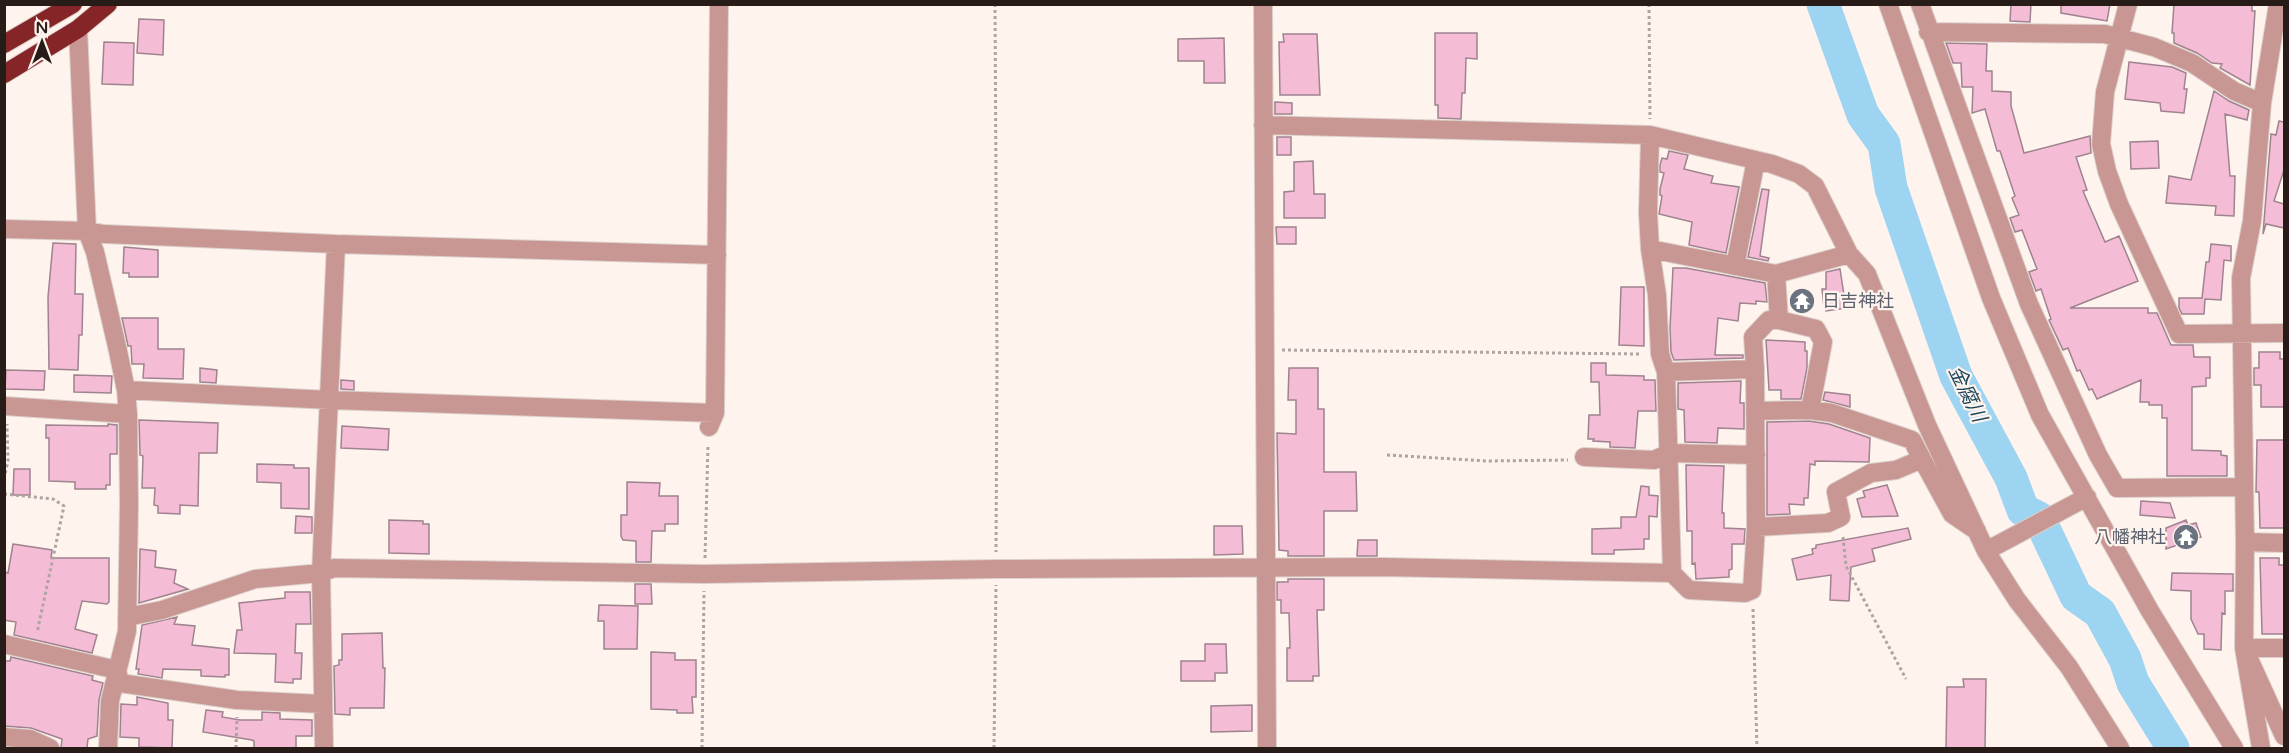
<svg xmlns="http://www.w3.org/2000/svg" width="2289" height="753" viewBox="0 0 2289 753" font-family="'Varela Round','Noto Sans JP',sans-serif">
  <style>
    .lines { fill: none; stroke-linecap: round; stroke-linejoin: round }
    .river { stroke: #9cd4f2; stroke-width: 33 }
    .building { fill: #f4bcd5; stroke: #9f838f; stroke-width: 1.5 }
    .minor-casing { stroke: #dcd1cc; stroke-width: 20 }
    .highway-casing { stroke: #dcd1cc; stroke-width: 20 }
    .path { stroke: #afa49f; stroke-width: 3; stroke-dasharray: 3 3; stroke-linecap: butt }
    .minor { stroke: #c89793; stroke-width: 18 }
    .highway { stroke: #852527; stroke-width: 18 }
    .labels { text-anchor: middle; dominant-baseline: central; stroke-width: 4.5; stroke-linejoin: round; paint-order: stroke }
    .worship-label { font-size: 18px; fill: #5b616d; stroke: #fff3ee; text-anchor: start }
    .water-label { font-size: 20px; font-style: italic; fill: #1a475c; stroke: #fff3ee }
  </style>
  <rect width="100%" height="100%" fill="#fff3ee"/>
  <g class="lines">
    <path class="river" d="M1823 4 1863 115 1884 144 1891 188 1956 376 2011 478 2023 510 2039 518 2076 596 2100 613 2125 659 2133 683 2173 748"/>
  </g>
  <path class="building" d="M2011 4H2031L2030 22 2010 21Z
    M2061 4H2110L2107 21 2061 13Z
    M2174 4H2252V11H2255L2250 85 2220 68 2222 64 2212 63 2197 53 2174 43V33H2172Z
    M139 19 164 20 163 55 137 53Z
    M1435 33H1477V59L1466 58 1465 93H1462L1461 119 1438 118V105H1435Z
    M1283 34H1317L1320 95H1280L1279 42H1284Z
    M1224 38 1225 83H1204V61H1178V39Z
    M104 42 134 43 133 85 102 84Z
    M1946 43 1987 44 1986 71H1992V91L2011 92V106L2024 153 2090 136 2091 153 2076 157 2087 190 2083 191 2105 242 2119 236 2138 281 2070 308H2148V313H2157L2171 345H2193L2194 357H2210V378H2206V386L2192 387V450L2221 451V455L2227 456V476H2167V418H2162V405H2149V402H2140L2141 380 2097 399 2092 389 2089 390 2080 370 2077 371 2068 348 2063 350 2049 320 2051 319 2041 289 2036 291 2029 272 2037 269 2022 230 2015 232 2010 218 2019 215 2012 198 2015 196 2000 151H1997L1985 109 1972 113 1973 87H1962L1961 63H1953Z
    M2129 62 2172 67 2186 73 2184 89H2187L2184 113 2161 111 2160 103 2125 99Z
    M2214 91 2229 101 2249 110 2247 120 2225 114 2230 176H2235L2234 216 2215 215 2216 206 2166 203 2169 176 2191 180Z
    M1275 102 1292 103V114H1275Z
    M2279 121 2284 122V170L2274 201 2284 204V228L2266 224 2263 234 2271 134 2276 135Z
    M1277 137H1291V155H1277Z
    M2158 141 2159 168 2131 169 2130 142Z
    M1669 151 1688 155 1684 169 1713 176 1711 183 1739 187 1726 253 1689 245 1692 222 1659 214 1662 196 1660 195V189L1664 173 1660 172V165L1662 158 1667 159Z
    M1313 161 1314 194H1325V218H1284V192L1294 191V162Z
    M1762 189 1769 190 1760 256 1769 258 1768 261 1748 257Z
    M1276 227H1296V244H1277Z
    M53 243 76 244 75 294H83L82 335H79L78 370 49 369 48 297Z
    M2211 244 2231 246V261L2224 260 2221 300 2205 299 2204 314H2182L2179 308V298H2202L2206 262H2209Z
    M124 247 158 250V277H129V273H123Z
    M1673 268H1686L1765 283 1767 302 1756 301V304L1740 303 1738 321 1718 318 1715 355H1743V358L1674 360 1671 352 1670 328Z
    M1840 269 1846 308 1826 311V307H1824L1822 289H1826V272Z
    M1621 287H1644V346L1619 345Z
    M122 318H158V349H184L183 379 143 378 144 364H132L131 346H128Z
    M1766 340 1805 342V351H1807V368L1801 399H1781V390H1769Z
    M2259 352H2280V359H2284V407H2261V385H2254V368H2259Z
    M1591 363H1606V375L1644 376V380H1655L1656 411H1638L1635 448 1610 447V442L1593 441 1594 439H1588L1589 415H1600L1599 382H1591Z
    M200 368 217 370 216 383 200 382Z
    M1289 368H1318V409H1324V472H1356L1357 511H1324V556H1288V551L1279 550 1277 433 1296 434V400H1288Z
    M6 370 45 371 44 390 5 389Z
    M74 375 112 376 111 393 74 392Z
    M341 380 354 381V390L341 389Z
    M1741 381 1740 403H1744V429L1718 428 1717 443 1685 442 1684 410 1678 409V383Z
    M1825 392 1850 395V407L1823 400Z
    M139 420 218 423 217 453H199L198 506 180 505V514L158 513V506L154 505 155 488H142L143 456 140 455Z
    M1809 421 1829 424 1870 438 1869 462 1815 461V465L1810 464 1808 498H1804V505L1789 504 1790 514 1767 515V422Z
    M108 424 117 425V454H110V485H106V489H75V482L49 481V438H46V425L108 426Z
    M342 426 389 429 388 450 341 448Z
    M2257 440H2284V528H2260L2259 492H2256Z
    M257 464 294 465V468H309V509L281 508V483L257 482Z
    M1686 465 1724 466 1722 513H1724V528L1745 529 1744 544H1732V569L1729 570V577L1696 579 1695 563 1692 564V531H1687Z
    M14 469H30V495H13Z
    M627 482 660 483 659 496H678V524H665V531H652L651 562H636V541L623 540 621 536V515H627Z
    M1887 485 1898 516 1862 517 1857 499 1865 497 1863 491Z
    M1641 486 1649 487V495L1658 496 1657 517 1649 516V539H1644V549L1614 550V554H1592V529L1621 528V517H1636Z
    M2141 501 2170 503 2175 518 2140 515Z
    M296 516 312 517V533H295Z
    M389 520 423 521V524H429V554L389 553Z
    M2186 520 2188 525 2196 523 2201 537 2166 549V528Z
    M1214 526H1242L1243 554 1214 555Z
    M1908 528 1911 539 1872 549 1875 561 1851 567 1849 601 1830 600 1831 575 1797 580 1792 559 1813 554 1812 549 1816 548V545Z
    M1358 540H1377V556H1357Z
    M13 544 52 550 51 558H109V602L107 604 82 601 75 629 97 635 92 653 14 635 16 622 4 620V572L8 573Z
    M140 549 156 551 155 567 176 570 174 583 188 589 139 603Z
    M2260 558H2279V565H2284V634H2262Z
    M2172 573 2233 574V591H2225V614L2222 613 2221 650 2204 649V634H2198L2191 619V591L2171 590Z
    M1288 579H1324V610H1317L1319 676H1313V681H1287V648H1290L1289 613H1281V600H1277V582H1288Z
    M635 584H651L652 604H635Z
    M285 592H310L311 624H296L295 653H302L301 679H293V683L275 682 276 654 234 653 237 630H242L239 603 285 598Z
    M599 605 638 606 637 649H604V621H598Z
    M177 617 174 624 195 626 192 645 229 649V675H225V677L201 676V670L163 669 162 678 138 674 139 669H136L142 625Z
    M382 633 383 668H385L384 708H350V715L335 714 334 666 339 665V660H342V634Z
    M1205 644H1226L1227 673H1215V681H1181V661H1205Z
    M651 652 675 653V660H696V697H692L693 713H677V710L651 709Z
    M11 657 93 676 92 680 103 683 99 700 97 736 88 739 87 748H61L62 739 31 728 4 726V661H10Z
    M1963 679H1986L1985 748H1946L1947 687H1964Z
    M137 697 168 703V720H173L172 748 139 747V738L120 737 121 704 137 705Z
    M1252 705V731L1211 732V706Z
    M206 710 223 712 222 717 240 720H262V712L280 713V719L312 720V736H296V748H254V741L252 740 203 732Z"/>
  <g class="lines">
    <g class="minor-casing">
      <path id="minor" d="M1263 4 1267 748
        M1888 4 1991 298 2040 415 2150 611 2234 748
        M1920 4 2029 304 2098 455 2117 488 2243 487
        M2128 4 2105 92 2101 144 2107 171 2119 204 2179 334 2284 333
        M78 29 87 231 95 252 118 351 126 390 128 414 129 504 127 631 110 701 108 748
        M1928 32 2105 34 2154 47 2192 63 2234 91 2262 103
        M1263 125 1650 135 1772 164 1799 174 1815 186 1849 254 1867 274 1927 425 1986 551 2017 600 2069 667 2120 748
        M1650 135 1648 213 1650 249 1657 295 1660 354 1666 372 1672 573 1689 590 1745 593 1752 590 1756 527 1828 523 1841 517 1836 492 1871 473 1896 470 1922 459 1952 514 1977 531
        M4 229 87 231 104 234 336 244 717 255
        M1650 249 1776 274 1849 254
        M1735 266 1756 160
        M1779 320 1816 329 1823 342 1810 410
        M1666 372 1755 369
        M126 390 330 400 715 413
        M4 406 128 414
        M1755 411 1810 410 1832 413 1912 440 1922 459
        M709 427 715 413 719 4
        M1584 457 1654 460 1669 453 1756 455
        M1756 527 1755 369 1753 337 1769 320H1779L1776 274
        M2245 542 2284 543
        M1986 551 2087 497
        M127 617 162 610 255 579 321 573 334 568 704 574 996 569 1383 567 1672 573
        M4 644 117 670
        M2284 648H2244L2284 736
        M117 670 120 683 237 700 323 704
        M4 737 30 739 50 748
        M324 748 321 573 336 244
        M2261 748 2244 648 2245 542 2241 278 2252 221 2262 103 2278 4"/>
    </g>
    <g class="highway-casing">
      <path id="highway" d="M4 44 73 4
        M4 74 78 29 108 4"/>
    </g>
    <path class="path" d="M995 4 997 360 996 552
      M1649 4 1650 119
      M1282 350 1641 354
      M1387 455 1487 461 1568 460
      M4 479 8 461 7 424
      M4 494 53 499 64 506 37 633
      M1843 537 1846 566 1906 679
      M705 558 708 444
      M1753 609 1757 748
      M236 748 237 717
      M702 748 704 591
      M994 748 996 585"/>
    <use href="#minor" class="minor"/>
    <use href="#highway" class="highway"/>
  </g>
  <defs>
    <g id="temple-disc" transform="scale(1.35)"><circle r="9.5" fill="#6b7280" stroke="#fff3ee"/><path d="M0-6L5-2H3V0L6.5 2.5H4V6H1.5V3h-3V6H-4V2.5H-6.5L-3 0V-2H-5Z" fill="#fff"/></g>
  </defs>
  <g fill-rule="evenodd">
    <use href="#temple-disc" x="1802" y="301"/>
    <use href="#temple-disc" x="2186" y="537"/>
  </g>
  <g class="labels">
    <g class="worship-label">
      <text x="1822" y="301">日吉神社</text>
      <text x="2166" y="537" text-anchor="end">八幡神社</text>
    </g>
    <g class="water-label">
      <text transform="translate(1967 394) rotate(64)">金腐川</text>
    </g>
  </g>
  <rect width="2289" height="753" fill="none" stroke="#271c18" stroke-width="12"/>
  <g transform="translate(42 42)" stroke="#fff3ee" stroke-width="4.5" paint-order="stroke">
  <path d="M0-4.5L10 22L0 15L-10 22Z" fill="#271c18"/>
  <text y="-9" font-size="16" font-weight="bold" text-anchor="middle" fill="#271c18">N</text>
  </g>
</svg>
